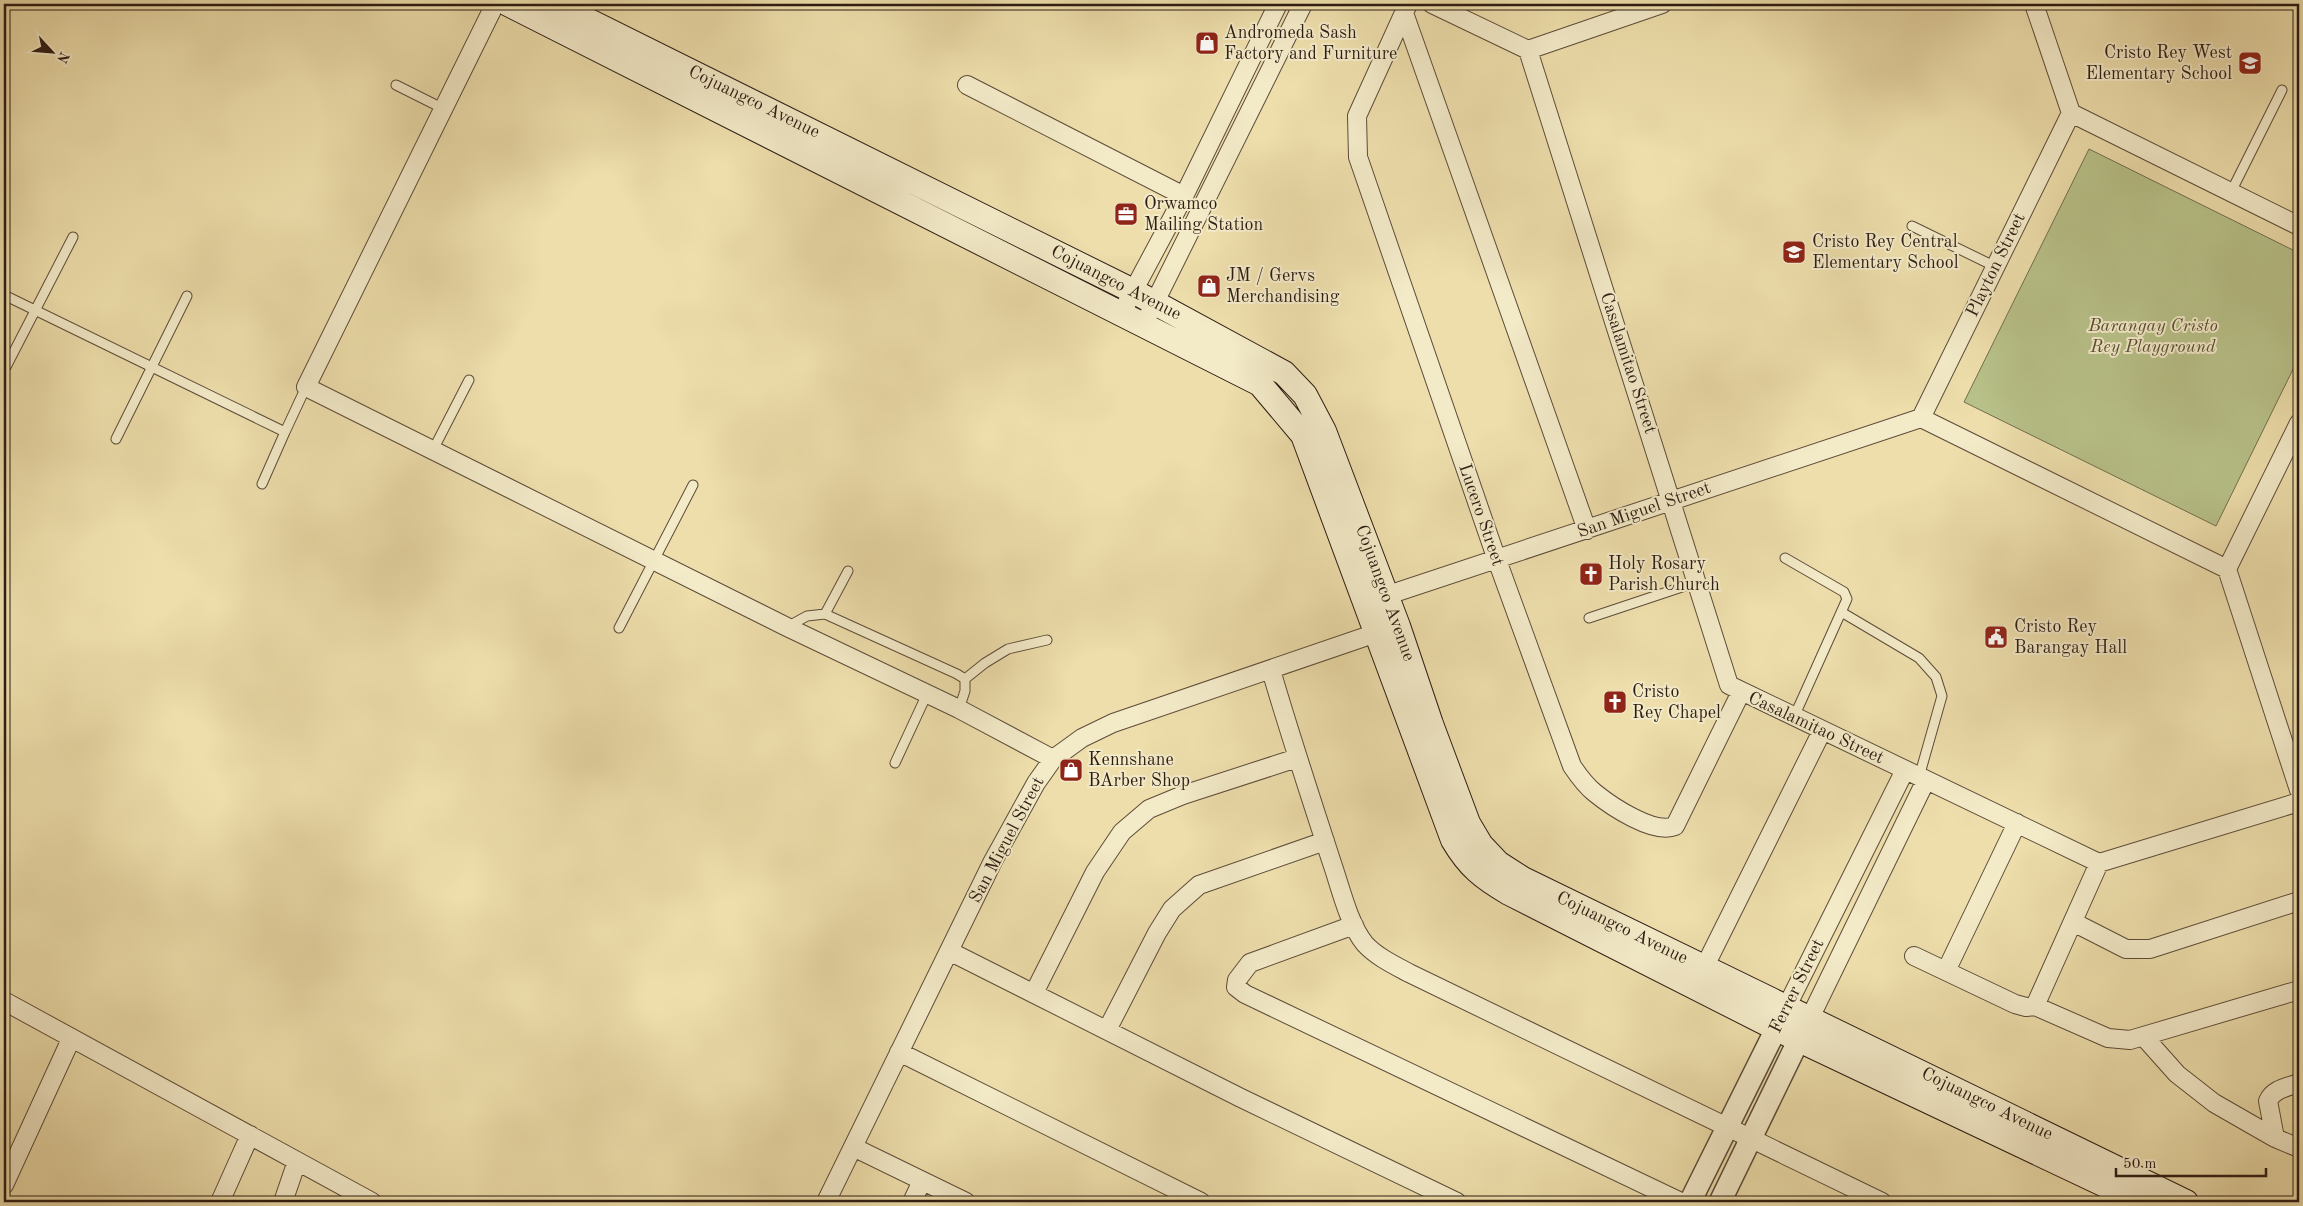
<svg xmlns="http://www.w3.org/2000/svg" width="2303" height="1206" viewBox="0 0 2303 1206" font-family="'Old Standard TT',serif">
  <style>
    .green { fill: #b8c189; stroke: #726e4e }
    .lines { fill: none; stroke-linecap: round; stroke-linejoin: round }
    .service-casing { stroke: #5d4c39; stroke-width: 11 }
    .minor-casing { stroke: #5d4c39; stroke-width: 20 }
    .tertiary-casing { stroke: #5d4c39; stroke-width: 24 }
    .secondary-casing { stroke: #2d1c13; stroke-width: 26 }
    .service { stroke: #f3eac8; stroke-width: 9 }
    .minor { stroke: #f3eac8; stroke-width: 18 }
    .tertiary { stroke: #f3eac8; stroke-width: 21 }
    .secondary { stroke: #f3eac8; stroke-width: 24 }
    .labels { text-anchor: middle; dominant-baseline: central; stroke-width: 4; stroke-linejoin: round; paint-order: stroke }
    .poi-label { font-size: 18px; fill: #2d1c13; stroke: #f3eac8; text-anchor: start }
    .street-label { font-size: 18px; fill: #2d1c13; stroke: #f3eac8 }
    .park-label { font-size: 18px; font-style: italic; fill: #574e36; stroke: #f3eac8 }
  </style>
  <rect width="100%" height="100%" fill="#eddeab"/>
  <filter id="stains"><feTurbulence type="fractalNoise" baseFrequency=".004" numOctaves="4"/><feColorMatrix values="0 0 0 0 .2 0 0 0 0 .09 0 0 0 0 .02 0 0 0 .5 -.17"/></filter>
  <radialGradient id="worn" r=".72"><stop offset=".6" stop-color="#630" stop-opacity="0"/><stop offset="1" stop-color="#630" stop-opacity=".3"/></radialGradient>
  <path class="green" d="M2089 149 2299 253V357L2216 526 1964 402Z"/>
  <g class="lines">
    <g class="service-casing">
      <path id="service" d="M396 85 444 109
        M2231 192 2282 90
        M1912 226 1996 267
        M4 295 285 432 306 387
        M6 367 73 237
        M116 439 187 296
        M433 450 469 380
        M262 484 285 432
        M1785 558 1844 592 1847 599 1794 717
        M1843 613 1919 658 1936 677 1942 696 1919 777
        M825 614 848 571
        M1589 618 1697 582
        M787 627 807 616 825 614 957 674 965 679V691L959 709
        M619 628 693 485
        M965 679 985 663 1008 649 1047 640
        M895 763 927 694"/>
    </g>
    <g class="minor-casing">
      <path id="minor" d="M495 4 306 387 787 627 959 709 1053 759
        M1408 4 1357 116 1358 157 1497 560 1572 766C1578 775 1586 786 1595 793 1611 806 1654 835 1675 826L1741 692
        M1432 4 1528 50
        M2034 4 2071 113 2299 226
        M1404 13 1587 530
        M1528 50 1729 685 2099 863 2299 802
        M1528 50 1662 4
        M967 85 1184 196
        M1122 312 1184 196 1278 4
        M1150 312 1303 4
        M1921 418 2227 569
        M1921 418 2071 113
        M2299 423 2227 569 2299 790
        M1376 599 1921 418
        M1271 670C1290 735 1311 799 1332 863 1340 886 1349 925 1365 944 1377 957 1394 965 1409 973L1882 1202
        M2099 863 2035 1006 2108 1038 2130 1040 2299 990
        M2073 922 2126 949H2150L2299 901
        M1354 925 1250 963 1237 980 1236 987 1245 994 1681 1202
        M949 951 1241 1098 1457 1202
        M1914 956 2015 1004 2026 1007 2035 1006
        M1704 968 1822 731
        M1946 971 2017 823
        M1034 993 1095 872 1122 832 1149 809 1183 795 1297 758
        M4 1001 372 1202
        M1786 1008 1905 770
        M1809 1020 1926 780
        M1107 1030 1157 933 1172 909 1199 885 1325 841
        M2144 1037 2177 1074 2214 1103 2275 1138
        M899 1052 1201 1202
        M2299 1083C2288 1087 2273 1089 2268 1101L2275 1138 2299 1148
        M853 1147 966 1202
        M4 1185 71 1039
        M220 1202 250 1135
        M283 1202 297 1161
        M826 1202 993 861 1036 783 1053 759 1082 738 1113 723 1388 629
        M912 1202 922 1181"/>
    </g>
    <g class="tertiary-casing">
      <path id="tertiary" d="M1690 1202 1784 1013
        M1720 1202 1806 1025"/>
    </g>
    <g class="secondary-casing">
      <path id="secondary" d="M508 4 1260 384 1303 435 1453 840C1469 867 1483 878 1509 893L1799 1040 2141 1202
        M555 4 1133 291 1284 373 1305 395 1324 431 1398 626 1431 724 1468 823 1481 845 1498 863 1523 879 2186 1202"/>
    </g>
    <use href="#service" class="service"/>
    <use href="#minor" class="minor"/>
    <use href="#tertiary" class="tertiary"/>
    <use href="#secondary" class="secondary"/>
  </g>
  <defs>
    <g id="shop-square" transform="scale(1.25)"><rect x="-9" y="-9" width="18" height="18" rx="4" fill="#8f2418" stroke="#f3eac8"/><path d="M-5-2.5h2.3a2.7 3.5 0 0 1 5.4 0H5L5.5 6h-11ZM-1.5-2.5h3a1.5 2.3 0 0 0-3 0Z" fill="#fff"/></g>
    <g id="school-square" transform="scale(1.25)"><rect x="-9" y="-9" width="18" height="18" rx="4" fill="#8f2418" stroke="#f3eac8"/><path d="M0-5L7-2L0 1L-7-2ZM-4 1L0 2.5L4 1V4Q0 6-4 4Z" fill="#fff"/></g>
    <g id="office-square" transform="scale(1.25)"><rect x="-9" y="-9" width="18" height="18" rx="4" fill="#8f2418" stroke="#f3eac8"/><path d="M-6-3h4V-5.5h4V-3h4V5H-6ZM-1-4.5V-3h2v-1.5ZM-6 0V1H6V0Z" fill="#fff"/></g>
    <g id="church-square" transform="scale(1.25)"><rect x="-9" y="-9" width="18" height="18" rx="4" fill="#8f2418" stroke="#f3eac8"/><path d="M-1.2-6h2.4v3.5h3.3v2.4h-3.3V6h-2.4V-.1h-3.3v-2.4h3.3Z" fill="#fff"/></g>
    <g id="civic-square" transform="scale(1.25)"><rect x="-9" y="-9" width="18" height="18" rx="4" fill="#8f2418" stroke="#f3eac8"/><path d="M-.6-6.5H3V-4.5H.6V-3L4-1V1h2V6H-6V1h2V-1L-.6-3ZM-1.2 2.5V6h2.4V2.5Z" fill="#fff"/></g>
  </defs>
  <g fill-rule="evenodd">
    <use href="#shop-square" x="1207" y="43"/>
    <use href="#school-square" x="2250" y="63"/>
    <use href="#office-square" x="1126" y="214"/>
    <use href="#school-square" x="1794" y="252"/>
    <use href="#shop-square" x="1209" y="286"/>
    <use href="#church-square" x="1591" y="574"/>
    <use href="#civic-square" x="1996" y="637"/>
    <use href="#church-square" x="1615" y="702"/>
    <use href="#shop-square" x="1071" y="770"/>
  </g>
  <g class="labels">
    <g class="poi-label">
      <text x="1224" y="33">Andromeda Sash<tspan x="1224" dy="21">Factory and Furniture</tspan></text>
      <text x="2232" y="53" text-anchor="end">Cristo Rey West<tspan x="2232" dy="21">Elementary School</tspan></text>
      <text x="1144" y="204">Orwamco<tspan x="1144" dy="21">Mailing Station</tspan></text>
      <text x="1812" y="242">Cristo Rey Central<tspan x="1812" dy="21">Elementary School</tspan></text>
      <text x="1226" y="276">JM / Gervs<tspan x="1226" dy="21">Merchandising</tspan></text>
      <text x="1608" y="564">Holy Rosary<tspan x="1608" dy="21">Parish Church</tspan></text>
      <text x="2014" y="627">Cristo Rey<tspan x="2014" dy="21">Barangay Hall</tspan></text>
      <text x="1632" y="692">Cristo<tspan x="1632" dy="21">Rey Chapel</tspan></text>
      <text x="1088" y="760">Kennshane<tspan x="1088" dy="21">BArber Shop</tspan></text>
    </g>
    <g class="street-label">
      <text transform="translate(754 102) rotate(26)">Cojuangco Avenue</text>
      <text transform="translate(1996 265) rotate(-64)">Playton Street</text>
      <text transform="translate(1116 283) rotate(27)">Cojuangco Avenue</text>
      <text transform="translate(1628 363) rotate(72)">Casalamitao Street</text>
      <text transform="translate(1644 510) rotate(-19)">San Miguel Street</text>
      <text transform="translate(1481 515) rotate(71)">Lucero Street</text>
      <text transform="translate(1385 593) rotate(70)">Cojuangco Avenue</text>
      <text transform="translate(1816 728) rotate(25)">Casalamitao Street</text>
      <text transform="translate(1007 840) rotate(-62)">San Miguel Street</text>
      <text transform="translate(1622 928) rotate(26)">Cojuangco Avenue</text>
      <text transform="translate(1797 986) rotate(-64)">Ferrer Street</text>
      <text transform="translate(1987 1104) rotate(26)">Cojuangco Avenue</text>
    </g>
    <g class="park-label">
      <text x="2153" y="326">Barangay Cristo<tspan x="2153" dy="21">Rey Playground</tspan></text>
    </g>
  </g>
  <rect width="2303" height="1206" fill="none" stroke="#eddeab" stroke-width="20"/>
  <rect x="5" y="5" width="2293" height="1196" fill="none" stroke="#2d1c13" stroke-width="2.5"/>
  <rect x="10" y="10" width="2283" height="1186" fill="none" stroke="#2d1c13"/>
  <g transform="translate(52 52) rotate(116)" stroke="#f3eac8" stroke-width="4" paint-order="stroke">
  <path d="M0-4L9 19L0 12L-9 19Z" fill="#2d1c13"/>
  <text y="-8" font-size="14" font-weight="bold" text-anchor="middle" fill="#2d1c13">N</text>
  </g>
  <path d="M2116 1168v8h150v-8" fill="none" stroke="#2d1c13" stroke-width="2.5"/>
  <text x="2123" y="1168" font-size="15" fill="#2d1c13" stroke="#f3eac8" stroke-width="4" paint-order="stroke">50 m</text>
  <rect width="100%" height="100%" filter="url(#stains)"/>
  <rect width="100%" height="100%" fill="url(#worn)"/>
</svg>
